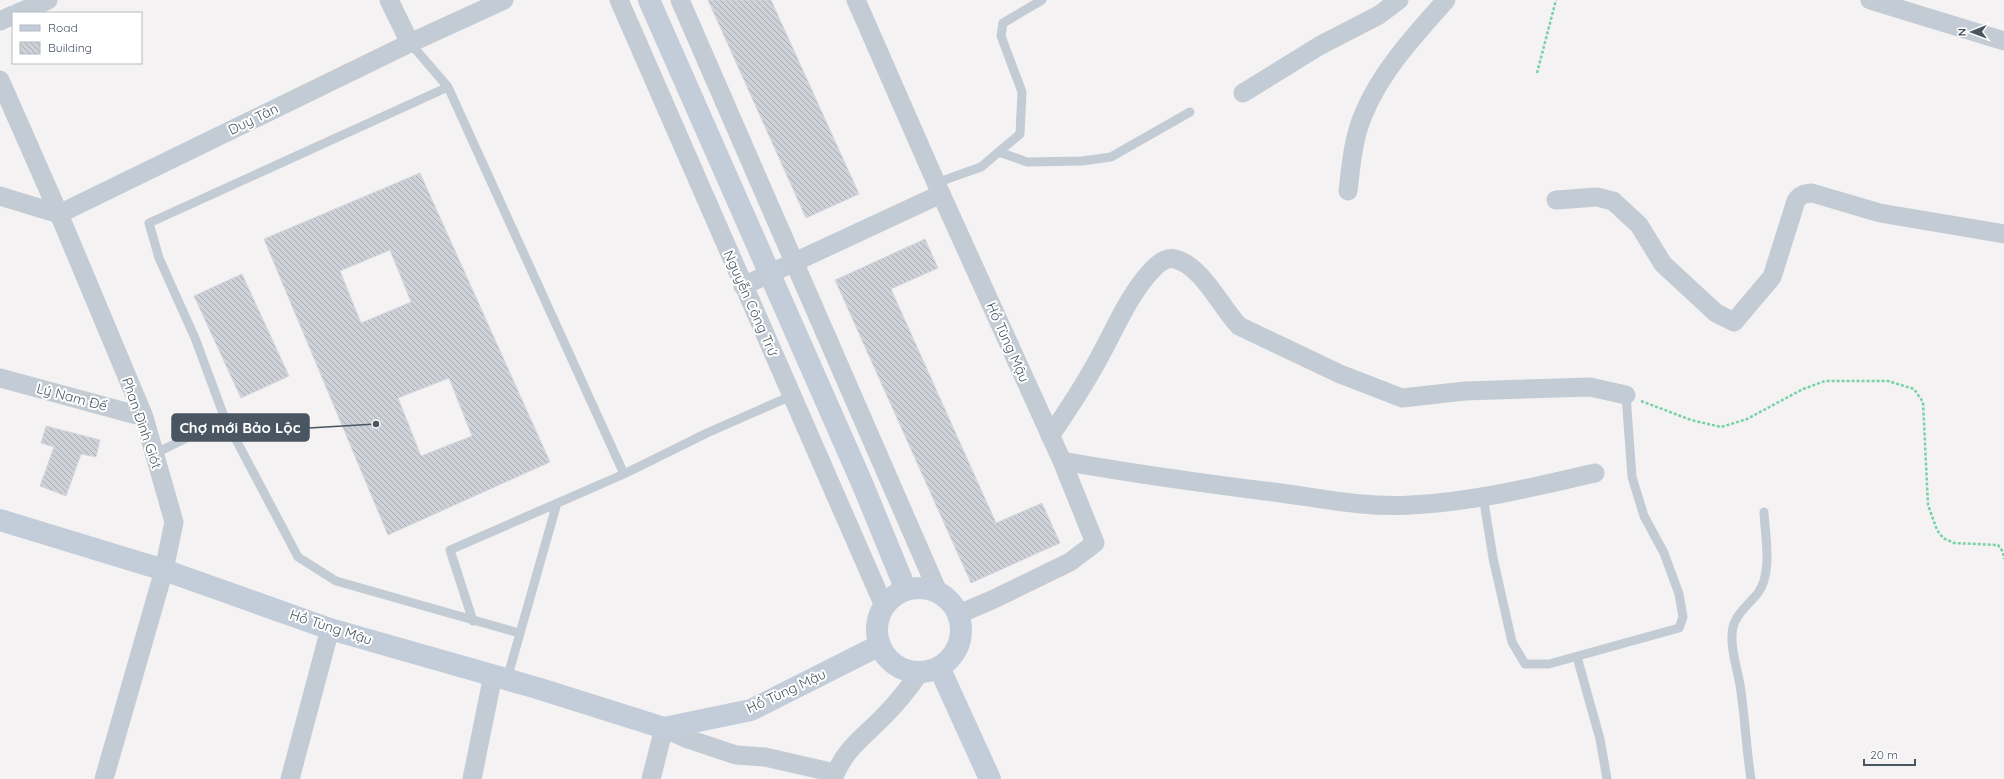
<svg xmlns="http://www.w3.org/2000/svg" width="2004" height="779" viewBox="0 0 2004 779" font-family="Quicksand,sans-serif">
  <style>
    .building { fill: url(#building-back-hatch); stroke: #d6d8de; fill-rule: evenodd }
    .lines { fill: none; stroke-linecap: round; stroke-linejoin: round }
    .path { stroke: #77d2a6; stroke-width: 2.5; stroke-dasharray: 3 2; stroke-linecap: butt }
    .lane { stroke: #c3ccd4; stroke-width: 9 }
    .street { stroke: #c3ccd4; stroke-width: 19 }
    .secondary { stroke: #c3cdd9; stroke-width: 22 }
    .labels { text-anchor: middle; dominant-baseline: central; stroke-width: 4; stroke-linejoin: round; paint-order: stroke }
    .street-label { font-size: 14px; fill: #495561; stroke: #fff }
    .leader { fill: none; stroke: #495561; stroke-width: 1.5 }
    .callout-dot { fill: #495561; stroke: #fff; stroke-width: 1.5 }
    .callout { fill: #495561; stroke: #495561; stroke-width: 1.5 }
    .callout-label { font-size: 15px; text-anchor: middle; font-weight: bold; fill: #fff }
  </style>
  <defs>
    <pattern id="building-back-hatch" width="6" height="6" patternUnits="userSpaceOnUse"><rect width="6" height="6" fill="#ced1d7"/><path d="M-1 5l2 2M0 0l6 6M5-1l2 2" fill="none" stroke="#a9acb2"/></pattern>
  </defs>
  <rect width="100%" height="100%" fill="#f4f2f2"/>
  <path class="building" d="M708 0H771L859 194 806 218Z
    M420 173 550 462 388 535 264 239ZM390 250 411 302 361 323 340 271ZM449 378 472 436 421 456 398 398Z
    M925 239 938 268 891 289 996 523 1042 503 1060 543 971 583 835 280Z
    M242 274 289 376 241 398 194 296Z
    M46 426 100 440 96 457 81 454 66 496 40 486 54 447 41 443Z"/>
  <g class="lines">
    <path class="path" d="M1537 73 1556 0
      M1641 401 1691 420 1721 427 1747 419 1803 389 1825 381H1888L1914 389 1923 402 1928 505 1937 530 1943 538 1954 543 1998 545 2003 552 2004 559"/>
    <path class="lane" d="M410 43 448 87 624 474 450 550 473 621
      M448 87 149 223 159 258 195 338 225 419 298 557 336 581 519 633
      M999 152 1027 162 1082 161 1111 157 1190 112
      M936 183 981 167 1020 134 1022 92 1001 36 1003 23 1042 0
      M154 454 225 419
      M624 474 707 433 791 396
      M1483 496 1493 558 1512 642 1525 664H1549L1679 628 1683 617 1679 594 1664 553 1644 516 1632 477 1626 395
      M1577 657 1600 739 1607 779
      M507 679 557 503
      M1751 779C1746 748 1745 716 1740 685 1737 668 1729 644 1733 627 1736 614 1750 603 1758 593 1773 572 1765 536 1764 512"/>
    <path class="street" d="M389 0 410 43
      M619 0 884 606
      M680 0 938 592
      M856 0 941 194 1062 461 1095 543 1070 562 994 599 959 614
      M1870 0 2004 41
      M18 13 48 0
      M0 21 13 15
      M0 80 59 214 144 417 174 522 164 570 104 779
      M1243 93 1319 46 1379 15 1399 0
      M1348 191C1351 166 1353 138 1364 113 1382 70 1415 35 1446 0
      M0 196 59 214 410 43 504 0
      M1556 200 1597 197 1613 201 1639 225 1663 264 1716 313 1734 322 1772 277 1796 201C1800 194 1805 194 1812 193L1880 213 2004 234
      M743 286 941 194
      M0 378 144 417
      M1050 436C1068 410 1085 384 1100 356 1116 327 1130 292 1154 268 1159 263 1167 257 1175 259 1201 265 1221 307 1239 326L1340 374 1402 398 1465 391 1590 387 1626 395
      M1062 461C1135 474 1208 484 1281 493 1324 499 1368 508 1411 505 1472 502 1535 487 1595 473
      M290 779 330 629
      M472 779 493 675
      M651 779 664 728 685 738 736 755 765 757 835 773
      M833 779C845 748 863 738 885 715 898 702 909 688 920 672"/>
    <path class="secondary" d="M649 0 862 483 906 590
      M0 520 164 570 330 629 537 688 664 728 751 710 880 645
      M877 630a42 42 0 1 1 84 0a42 42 0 1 1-84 0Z
      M939 667 990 779"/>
  </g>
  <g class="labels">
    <g class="street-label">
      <text transform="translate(253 119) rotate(-26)">Duy Tân</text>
      <text transform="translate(751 303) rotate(66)">Nguyễn Công Trứ</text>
      <text transform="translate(1008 342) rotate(66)">Hồ Tùng Mậu</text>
      <text transform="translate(72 397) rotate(15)">Lý Nam Đế</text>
      <text transform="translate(142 423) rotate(71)">Phan Đình Giót</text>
      <text transform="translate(331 627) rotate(18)">Hồ Tùng Mậu</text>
      <text transform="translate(786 691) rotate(-25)">Hồ Tùng Mậu</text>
    </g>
  </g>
  <path class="leader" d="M376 424L309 428"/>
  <circle class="callout-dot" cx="376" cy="424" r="4"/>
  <rect class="callout" x="172" y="414" width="137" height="27" rx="4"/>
  <g class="callout-label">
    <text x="240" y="433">Chợ mới Bảo Lộc</text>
  </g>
  <rect x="12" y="12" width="130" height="52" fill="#ffffff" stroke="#b6bbc0"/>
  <rect x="20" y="25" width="20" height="6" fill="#c3cdd9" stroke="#b6bbc0"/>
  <text x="48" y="32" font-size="12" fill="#495561">Road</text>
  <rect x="20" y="42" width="20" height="12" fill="url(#building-back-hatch)" stroke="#b6bbc0"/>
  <text x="48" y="52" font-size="12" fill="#495561">Building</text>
  <g transform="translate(1972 32) rotate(269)" stroke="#ffffff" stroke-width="3" paint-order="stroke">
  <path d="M0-3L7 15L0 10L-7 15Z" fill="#495561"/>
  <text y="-6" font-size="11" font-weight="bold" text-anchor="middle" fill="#495561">N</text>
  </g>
  <path d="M1864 759v6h51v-6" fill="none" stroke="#495561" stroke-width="2"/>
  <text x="1870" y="759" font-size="12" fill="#495561" stroke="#ffffff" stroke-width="3" paint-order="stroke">20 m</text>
</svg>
